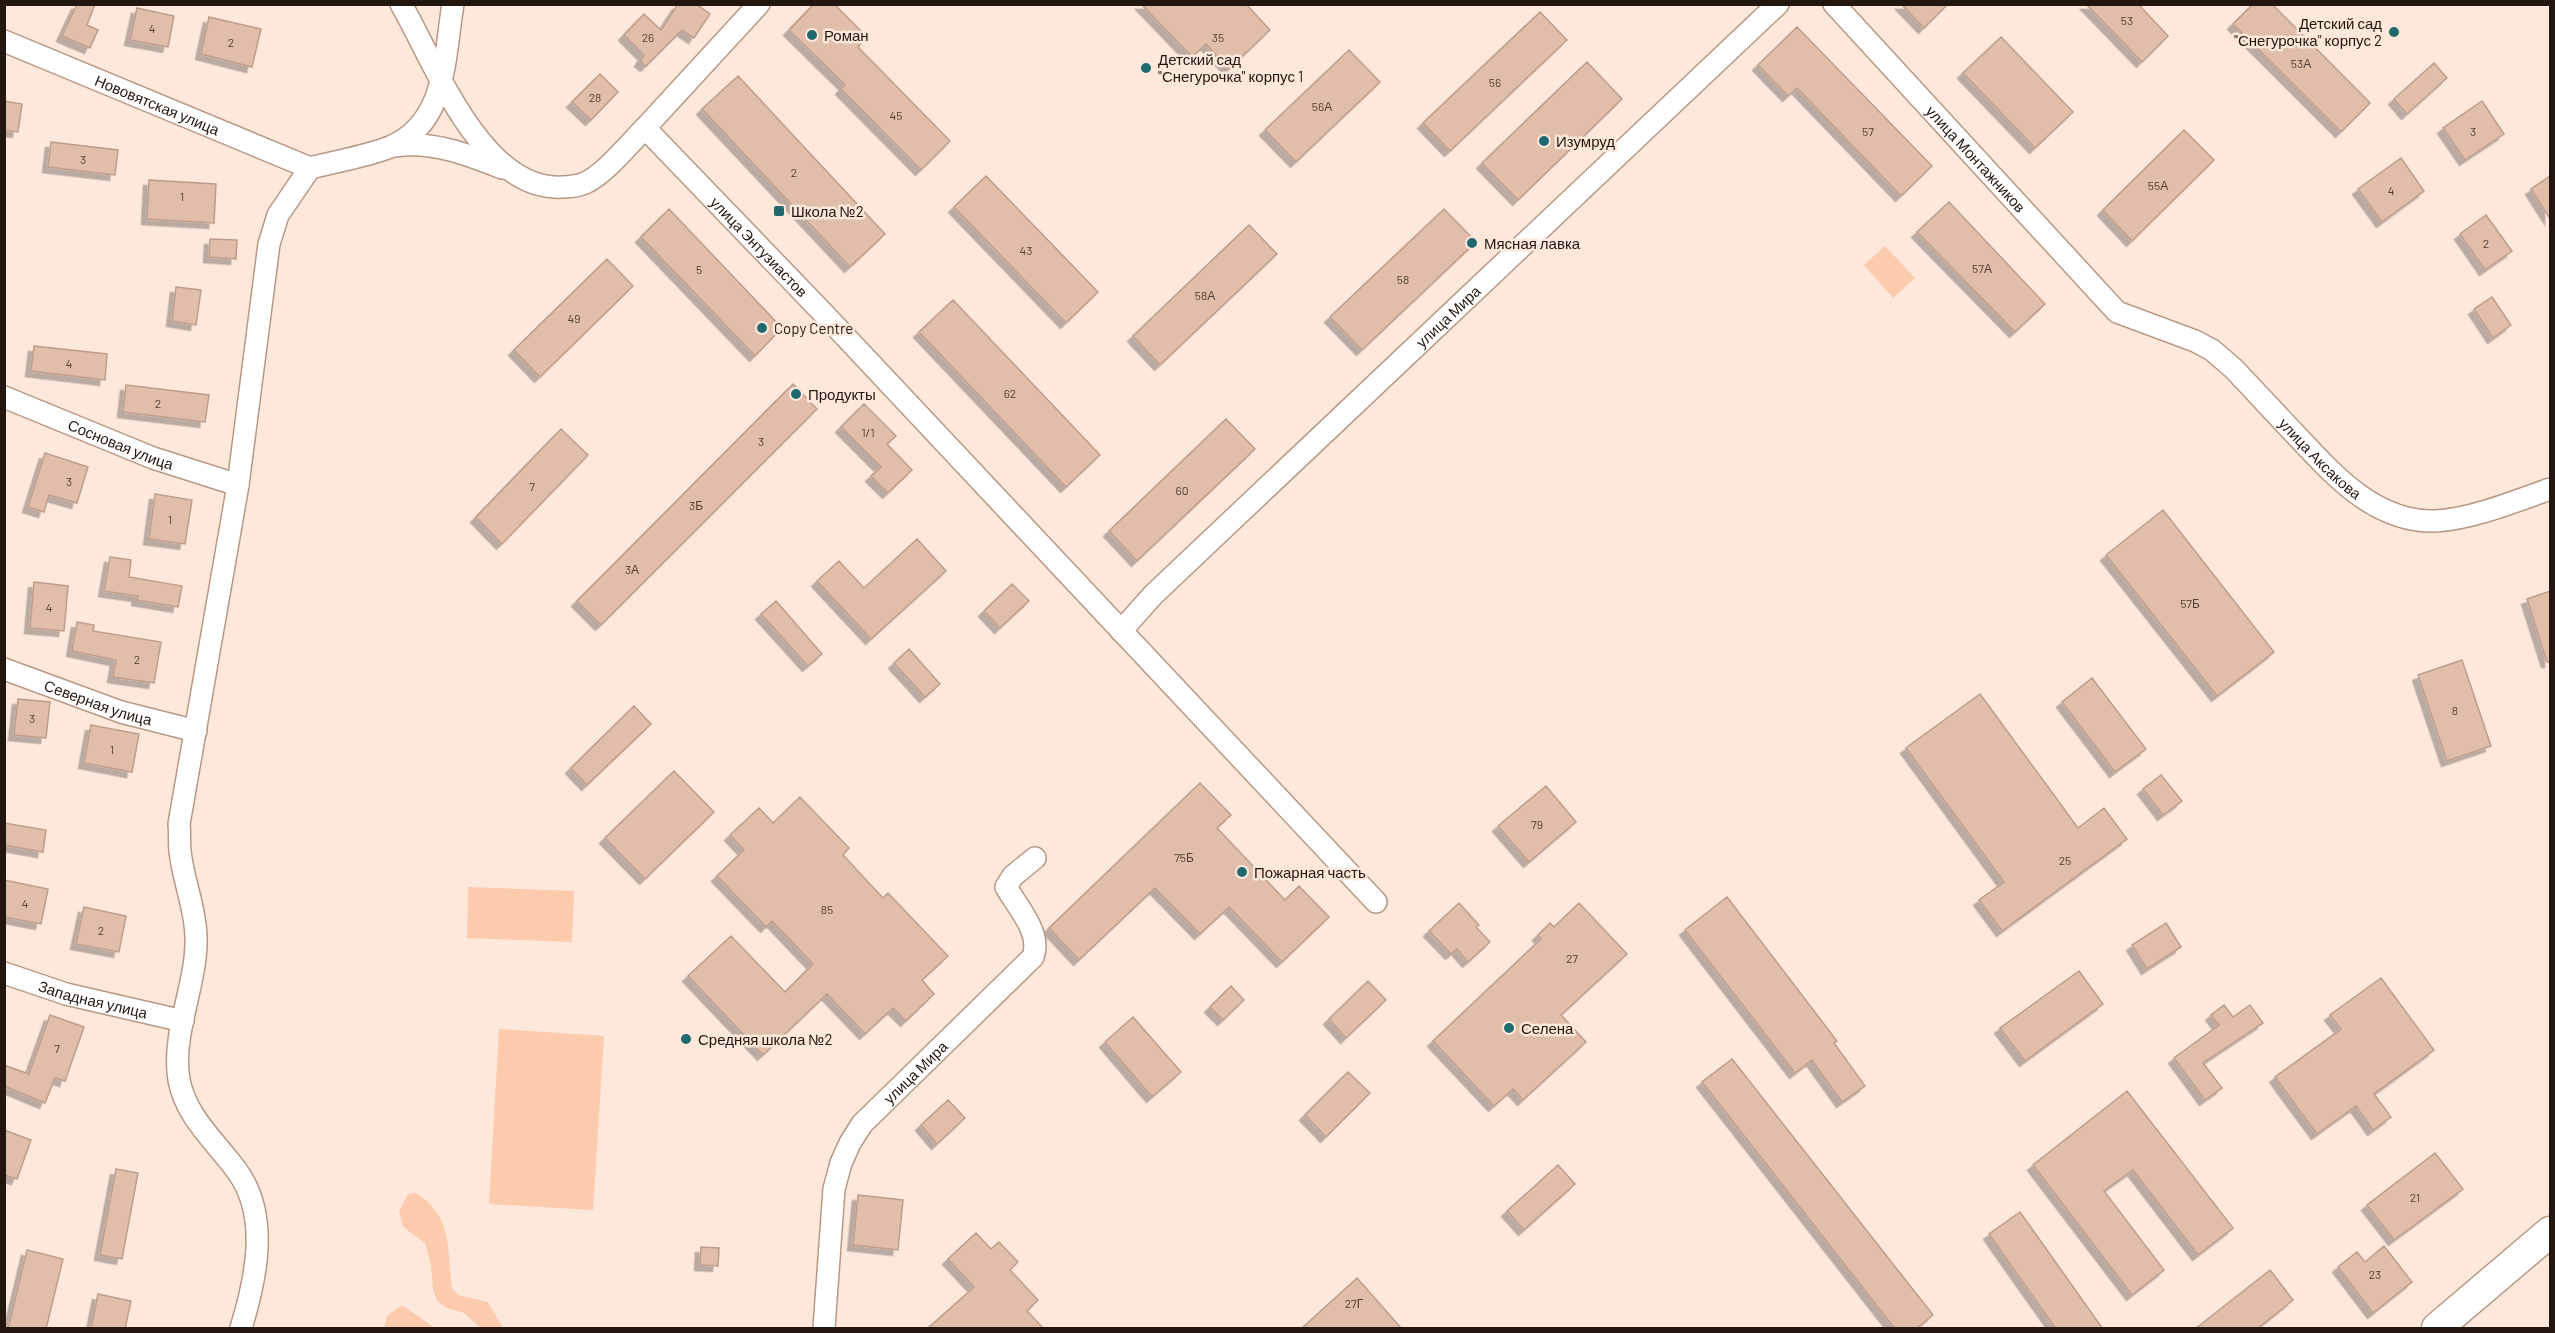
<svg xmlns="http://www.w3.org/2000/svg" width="2555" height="1333" viewBox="0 0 2555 1333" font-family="Barlow,sans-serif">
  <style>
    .green { fill: #fccaad }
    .building { fill: #e0beaa; stroke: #be9d8b; stroke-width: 1.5; filter: url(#shadow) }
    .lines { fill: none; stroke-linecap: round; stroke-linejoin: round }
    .street-casing { stroke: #b89885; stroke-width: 24 }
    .secondary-casing { stroke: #b89885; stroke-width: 33 }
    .street { stroke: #fff; stroke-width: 21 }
    .secondary { stroke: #fff; stroke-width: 30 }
    .poi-dot { fill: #1e6a6f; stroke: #fee8dc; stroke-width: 2 }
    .labels { text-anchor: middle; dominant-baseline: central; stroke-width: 5; stroke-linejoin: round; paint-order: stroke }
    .number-label { font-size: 12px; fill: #524036 }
    .poi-label { font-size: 15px; fill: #22160f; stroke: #fee8dc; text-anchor: start }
    .street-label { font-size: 15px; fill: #22160f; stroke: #fee8dc }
  </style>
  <defs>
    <filter id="shadow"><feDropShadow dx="-5.5" dy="5.5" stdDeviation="0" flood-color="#0004"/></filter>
  </defs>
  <rect width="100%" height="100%" fill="#fee8dc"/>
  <path class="green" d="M1885 246 1915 278 1893 298 1864 265Z
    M468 887 574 891 572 942 467 938Z
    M499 1029 604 1036 593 1210 489 1204Z
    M416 1193C453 1216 447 1250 452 1288L458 1295 488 1302 503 1328H481L464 1313 447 1308 437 1301 433 1289 431 1265 425 1243 403 1227 399 1212 408 1194Z
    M402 1305 435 1328H384L387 1316Z"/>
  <path class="building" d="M77 4H95L87 25 98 30 90 48 62 36Z
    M678 4H696L710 14 694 38 682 30 646 66 640 61 644 55 624 35 644 14 661 30Z
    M814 4H834L867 37 858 47 950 141 921 170 841 89 845 85 789 30Z
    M1141 4H1246L1270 30 1229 69 1206 44 1192 57Z
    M1901 4H1948L1924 28Z
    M2086 4H2138L2168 36 2142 62Z
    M2253 4H2272L2370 103 2341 132 2233 24Z
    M137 8 174 16 168 47 130 40Z
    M1540 12 1567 40 1450 151 1423 123Z
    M209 17 261 29 252 67 201 54Z
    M1797 27 1932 166 1901 196 1797 88 1788 96 1758 65Z
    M2001 37 2073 112 2035 148 1963 73Z
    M1349 50 1380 82 1296 162 1265 130Z
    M1587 62 1622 99 1518 200 1482 163Z
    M2434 63 2447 78 2407 114 2394 99Z
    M600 74 618 92 591 120 572 102Z
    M738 76 885 234 850 267 702 109Z
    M4 101 22 104 18 132 4 130Z
    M2482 101 2504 134 2465 160 2443 128Z
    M2184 130 2214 160 2132 241 2103 210Z
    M51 142 118 150 115 175 48 167Z
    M2401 158 2424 191 2382 222 2358 189Z
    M986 176 1098 292 1066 323 954 207Z
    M2550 176V219L2531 189Z
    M149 180 216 184 214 223 147 219Z
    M1949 202 2045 304 2015 332 1917 232Z
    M669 209 782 328 755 356 641 237Z
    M1444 209 1476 242 1362 350 1330 317Z
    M2486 215 2512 251 2485 270 2460 234Z
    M1249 225 1277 254 1160 365 1133 336Z
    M210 239 237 240 236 259 209 257Z
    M607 259 633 286 540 377 514 350Z
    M176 287 201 290 196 325 172 321Z
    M2492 297 2511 325 2493 338 2474 309Z
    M953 300 1100 455 1066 487 919 332Z
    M34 346 107 354 105 380 31 371Z
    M793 384 817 409 601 625 577 601Z
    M126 385 209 395 205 422 123 412Z
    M864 404 896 436 887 444 912 470 888 493 871 476 881 467 841 427Z
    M1226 419 1255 449 1137 561 1109 531Z
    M561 429 588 455 502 544 476 517Z
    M45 453 88 467 77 503 49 495 44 512 28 507Z
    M155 494 192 500 185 544 149 539Z
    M2163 510 2274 652 2217 696 2106 555Z
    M917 539 946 571 871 639 817 581 839 561 864 588Z
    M110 557 131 560 129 577 182 586 178 607 137 600 138 596 104 591Z
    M34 582 68 586 64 631 30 628Z
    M1012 584 1029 601 1000 628 984 611Z
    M2550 591V662H2547L2527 599Z
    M776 601 822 654 808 666 761 614Z
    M77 622 94 625 93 631 161 642 154 683 113 677 116 660 72 651Z
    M909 649 940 684 925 697 894 663Z
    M2462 660 2491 746 2447 761 2418 675Z
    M2092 678 2146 749 2115 772 2062 702Z
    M1980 694 2078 828 2104 808 2127 839 2002 931 1979 900 2004 882 1906 748Z
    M18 699 50 702 46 738 14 735Z
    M634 706 651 724 587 785 571 768Z
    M91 725 139 734 132 772 84 763Z
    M674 771 714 812 645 879 605 838Z
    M2161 775 2182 801 2163 815 2143 789Z
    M1200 783 1231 815 1217 828 1285 900 1299 886 1329 917 1282 962 1229 907 1200 934 1155 888 1079 960 1049 928Z
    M1546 786 1576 822 1529 862 1498 826Z
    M800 797 849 848 843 855 883 898 888 893 948 956 922 980 934 994 906 1021 893 1008 865 1034 827 994 763 1055 688 976 731 936 785 992 813 964 772 921 766 927 717 876 744 850 730 835 759 808 773 823Z
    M4 823 46 830 43 852 4 845Z
    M4 880 48 889 41 924 4 917Z
    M1727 897 1837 1041 1834 1043 1865 1086 1842 1102 1812 1060 1795 1073 1685 930Z
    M1459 903 1479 925 1476 927 1490 942 1468 962 1457 949 1451 954 1429 931Z
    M1579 903 1627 954 1561 1015 1586 1042 1523 1100 1513 1089 1494 1106 1433 1041 1541 939 1538 935 1550 923 1554 927Z
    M84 907 126 916 119 952 76 944Z
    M2166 923 2181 947 2147 969 2132 945Z
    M2079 971 2103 1004 2025 1061 2000 1028Z
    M2381 978 2434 1050 2374 1094 2391 1117 2373 1130 2356 1106 2317 1134 2275 1077 2341 1029 2330 1015Z
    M1368 981 1386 1000 1346 1038 1329 1019Z
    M1231 986 1244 1000 1223 1020 1210 1007Z
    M2224 1005 2233 1017 2250 1005 2263 1023 2203 1063 2222 1088 2205 1100 2174 1058 2219 1025 2211 1015Z
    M50 1015 84 1027 65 1081 55 1078 45 1103 4 1086V1065L29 1074Z
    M1133 1017 1181 1072 1152 1097 1105 1042Z
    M1732 1059 1933 1315 1916 1329H1895L1702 1082Z
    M1348 1072 1370 1093 1326 1137 1305 1115Z
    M2127 1091 2233 1228 2198 1255 2133 1170 2104 1191 2164 1270 2132 1295 2033 1165Z
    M948 1100 965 1118 937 1144 921 1125Z
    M4 1130 31 1140 17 1179 4 1175Z
    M2435 1153 2463 1189 2394 1240 2367 1205Z
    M1558 1165 1575 1184 1524 1230 1507 1211Z
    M116 1169 138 1173 122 1259 100 1255Z
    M858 1195 903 1200 898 1250 853 1245Z
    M2020 1212 2103 1329H2056L1989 1234Z
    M976 1233 991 1249 999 1242 1018 1262 1010 1270 1038 1300 1027 1311 1044 1329H927L974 1287 948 1259Z
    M2384 1246 2412 1282 2373 1313 2338 1267 2357 1252 2365 1262Z
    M701 1247 719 1248 718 1266 700 1265Z
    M27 1250 63 1259 46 1329H8Z
    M2270 1270 2293 1300 2257 1329H2195Z
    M1357 1278 1402 1329H1301Z
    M98 1294 131 1301 125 1329H91Z"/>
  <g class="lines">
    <g class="street-casing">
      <g id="street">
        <path id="s1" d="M401 4C434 61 482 192 562 187 569 187 578 186 585 183 605 174 629 144 645 128L825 315 1376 902"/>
        <path id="s2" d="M1834 4 2117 312 2195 341 2212 350 2233 368C2254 390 2275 413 2296 435 2334 475 2375 523 2436 521 2472 519 2516 501 2550 489"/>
        <path id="s3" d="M4 41 310 168"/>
        <path d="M645 128 759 4"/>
        <path d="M396 146C431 140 469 155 502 168"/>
        <path id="s4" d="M4 397 153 458 238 485"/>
        <path id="s5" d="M1121 631 1153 595 1778 4"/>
        <path id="s6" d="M4 669 121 712 196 731"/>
        <path id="s7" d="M4 973 66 994 183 1021"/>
        <path d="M241 1328C256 1279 270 1216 237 1171 215 1141 186 1117 179 1080 171 1033 198 982 196 936 195 906 183 880 180 851 179 842 180 832 179 824L238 485 269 244 278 215 310 168C336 161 365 157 390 147 447 123 444 58 453 4"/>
        <path id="s8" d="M824 1328 834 1189 841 1163 850 1143 862 1124 1033 957C1042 933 1018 908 1006 887L1013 876 1035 858"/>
      </g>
    </g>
    <g class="secondary-casing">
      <path id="secondary" d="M2437 1328 2550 1232"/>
    </g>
    <use href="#street" class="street"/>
    <use href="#secondary" class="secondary"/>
  </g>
  <g class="poi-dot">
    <circle cx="2394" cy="32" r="6"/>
    <circle cx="812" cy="35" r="6"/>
    <circle cx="1146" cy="68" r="6"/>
    <circle cx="1544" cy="141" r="6"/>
    <rect x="773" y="205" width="12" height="12" rx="3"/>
    <circle cx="1472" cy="243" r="6"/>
    <circle cx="762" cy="328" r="6"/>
    <circle cx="796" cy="394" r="6"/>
    <circle cx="1242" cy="872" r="6"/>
    <circle cx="1509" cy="1028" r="6"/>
    <circle cx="686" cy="1039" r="6"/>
  </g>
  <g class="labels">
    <g class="number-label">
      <text x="2127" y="20">53</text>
      <text x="152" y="28">4</text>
      <text x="648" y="37">26</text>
      <text x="1218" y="37">35</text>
      <text x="231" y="42">2</text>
      <text x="2301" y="63">53А</text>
      <text x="1495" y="82">56</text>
      <text x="595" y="97">28</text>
      <text x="1322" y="106">56А</text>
      <text x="896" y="115">45</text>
      <text x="1868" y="131">57</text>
      <text x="2473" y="131">3</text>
      <text x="83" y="159">3</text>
      <text x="794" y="172">2</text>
      <text x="2158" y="185">55А</text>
      <text x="2391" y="190">4</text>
      <text x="182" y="196">1</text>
      <text x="2486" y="243">2</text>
      <text x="1026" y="250">43</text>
      <text x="1982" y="268">57А</text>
      <text x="699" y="269">5</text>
      <text x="1403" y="279">58</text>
      <text x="1205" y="295">58А</text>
      <text x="574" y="318">49</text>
      <text x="69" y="363">4</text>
      <text x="1010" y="393">62</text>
      <text x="158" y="403">2</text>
      <text x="868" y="432">1/1</text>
      <text x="761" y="441">3</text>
      <text x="69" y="481">3</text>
      <text x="532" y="486">7</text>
      <text x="1182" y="490">60</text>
      <text x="696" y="505">3Б</text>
      <text x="170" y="519">1</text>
      <text x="632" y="569">3А</text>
      <text x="2190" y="603">57Б</text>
      <text x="49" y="607">4</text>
      <text x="137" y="659">2</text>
      <text x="2455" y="710">8</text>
      <text x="32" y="718">3</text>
      <text x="112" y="749">1</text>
      <text x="1537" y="824">79</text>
      <text x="1184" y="857">75Б</text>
      <text x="2065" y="860">25</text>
      <text x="25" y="903">4</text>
      <text x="827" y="909">85</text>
      <text x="101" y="930">2</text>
      <text x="1572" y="958">27</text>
      <text x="57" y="1048">7</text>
      <text x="2415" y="1197">21</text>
      <text x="2375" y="1274">23</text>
      <text x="1354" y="1303">27Г</text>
    </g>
    <g class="poi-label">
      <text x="2382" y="23" text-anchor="end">Детский сад<tspan x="2382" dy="17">"Снегурочка" корпус 2</tspan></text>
      <text x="824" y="35">Роман</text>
      <text x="1158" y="59">Детский сад<tspan x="1158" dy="17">"Снегурочка" корпус 1</tspan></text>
      <text x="1556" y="141">Изумруд</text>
      <text x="791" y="211">Школа №2</text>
      <text x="1484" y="243">Мясная лавка</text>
      <text x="774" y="328">Copy Centre</text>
      <text x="808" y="394">Продукты</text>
      <text x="1254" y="872">Пожарная часть</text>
      <text x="1521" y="1028">Селена</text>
      <text x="698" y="1039">Средняя школа №2</text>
    </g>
    <g class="street-label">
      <text stroke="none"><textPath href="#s3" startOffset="166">Нововятская улица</textPath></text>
      <text stroke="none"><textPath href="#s2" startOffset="210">улица Монтажников</textPath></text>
      <text stroke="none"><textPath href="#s1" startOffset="526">улица Энтузиастов</textPath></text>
      <text stroke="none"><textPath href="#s5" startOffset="454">улица Мира</textPath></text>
      <text stroke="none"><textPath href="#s4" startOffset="126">Сосновая улица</textPath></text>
      <text stroke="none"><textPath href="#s2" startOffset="674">улица Аксакова</textPath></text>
      <text stroke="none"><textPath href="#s6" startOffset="100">Северная улица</textPath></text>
      <text stroke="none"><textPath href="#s7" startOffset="93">Западная улица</textPath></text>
      <text stroke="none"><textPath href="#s8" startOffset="285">улица Мира</textPath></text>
    </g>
  </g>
  <rect width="2555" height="1333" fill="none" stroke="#22160f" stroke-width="12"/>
</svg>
